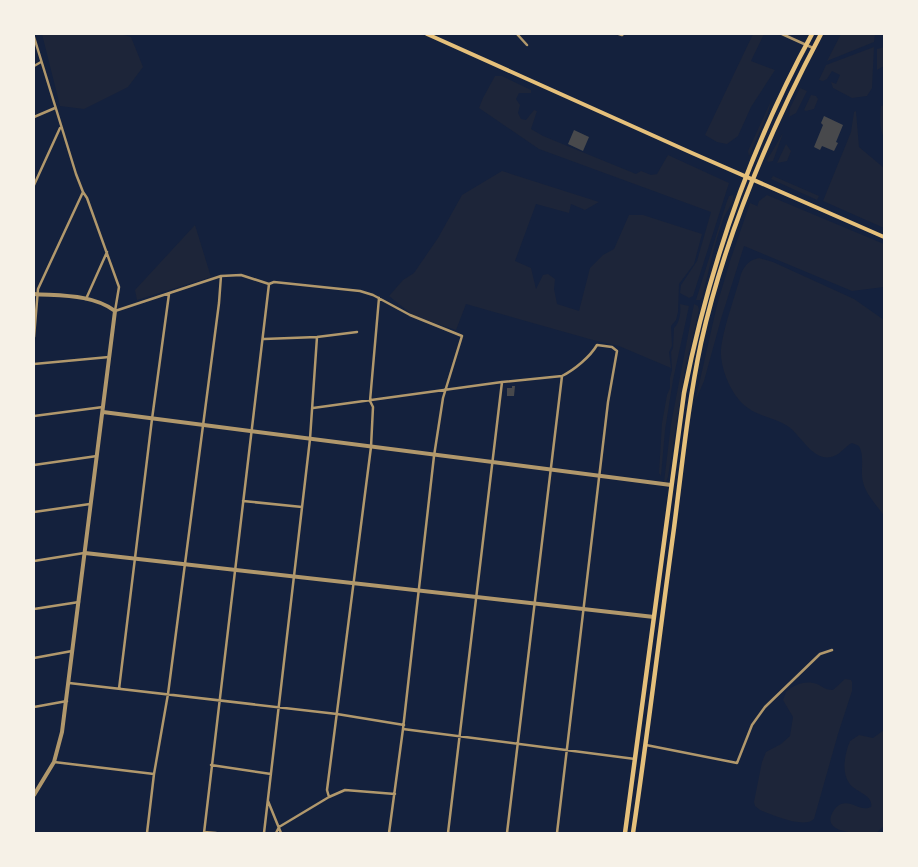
<svg xmlns="http://www.w3.org/2000/svg" width="918" height="867" viewBox="0 0 918 867" font-family="'Open Sans',sans-serif">
  <style>
    .green { fill: #1d2539 }
    .building { fill: #48494c }
    .lines { fill: none; stroke-linecap: round; stroke-linejoin: round }
    .minor { stroke: #b1986c; stroke-width: 2.5 }
    .tertiary { stroke: #b1986c; stroke-width: 4 }
    .secondary { stroke: #e5c07b; stroke-width: 4 }
    .primary { stroke: #e5c07b; stroke-width: 4.5 }
  </style>
  <rect width="100%" height="100%" fill="#14213d"/>
  <path class="green" d="M42 34H120L131 37 143 67 128 87 84 109 60 106Z
    M753 34H764L751 61 775 70 751 107 738 136 727 144 717 142 705 135Z
    M841 34H875L874 42 827 61Z
    M874 47 872 88 867 96 852 98 833 88 831 82 836 84 840 75 832 71 827 79 823 81 819 80 826 65Z
    M884 47V66L877 70V49Z
    M495 76H502L531 90V93H519L516 99 520 105 518 113 521 119 526 120 534 110 537 111 531 129 543 136 636 174 641 171 651 175 657 174 668 155 729 183 693 296 689 298 680 293 681 285 697 261 711 212 539 149 479 108 483 98Z
    M800 88 807 91 796 113 789 117 790 108Z
    M811 95 816 96 818 99 814 109 806 111 804 110Z
    M771 101 768 113 749 156 748 151Z
    M884 105V138C879 128 880 117 881 106Z
    M856 111 859 147 884 168V228L823 201 851 132 854 112Z
    M783 133 773 161 768 162 767 160Z
    M786 144 791 151 787 161 777 163Z
    M502 171 599 202 585 210 571 204 569 213 536 204 515 261 531 268 536 289 543 275 548 274 555 279 554 289 557 304 579 311 590 268 603 255 614 249 629 215H643L702 234 694 264 679 284 678 312 676 320 671 326 672 346 669 352 671 368 619 346 593 340 466 304 456 330 415 317 389 296 403 280 414 273 438 238 462 195Z
    M773 176 819 196 817 200 771 179Z
    M733 195C734 204 726 211 723 220 714 245 709 271 702 297L700 300H696L726 204 729 196Z
    M767 195 884 244V287L852 291 744 246 721 319 704 381 695 402 717 305 730 261 749 206 750 203 757 206V207L759 201Z
    M195 225 211 277 137 300 135 290Z
    M759 258 773 262 854 299 884 320V516C877 505 866 495 863 482 860 470 865 457 859 446L852 443C845 446 842 453 834 456 815 464 802 437 789 427 777 418 760 417 748 408 733 398 722 373 721 355 720 336 736 294 741 274 745 265 749 260 759 258Z
    M680 304 689 306 673 380 665 430 661 476 659 473 662 423 667 395 670 388V378L672 370 671 352 673 348 674 328C680 322 681 312 680 304Z
    M694 304 698 306 699 310 685 369 668 477 666 482H664L671 424Z
    M845 679 851 680 852 682V691L838 734 814 819C804 829 772 815 760 810L755 806 754 802 762 762 766 752 781 744 790 736 793 717 783 700 786 692C794 684 806 680 817 684 823 687 826 690 833 690Z
    M884 730V773L883 776 884 781V826L876 833C865 833 825 835 831 816 833 811 836 806 841 804 852 800 860 812 871 807 874 795 855 792 849 783 841 771 845 753 850 741L859 735 873 738Z"/>
  <path class="building" d="M824 116 843 125 836 142 838 143 834 151 822 146 820 150 814 147 823 125 821 123Z
    M574 130 589 137 583 151 568 144Z
    M512 386H515L514 396H507V388H512Z"/>
  <g class="lines">
    <path class="minor" d="M517 34 527 45
      M619 34 622 35 623 34
      M782 34 813 48
      M34 37 76 174 83 192 87 198 119 287 115 311
      M34 66 41 62
      M34 117 55 108
      M34 185 60 128
      M269 284 274 282 360 291 373 295 410 315 462 336 443 398 434 456 403 729 389 833
      M86 299 107 252
      M115 311 221 276 241 275 269 284
      M34 337 38 289 83 192
      M264 339 317 337 357 332
      M34 364 109 357
      M313 408 502 382 562 376
      M34 416 103 407
      M34 465 97 456
      M243 501 302 507
      M34 512 90 504
      M34 561 84 553
      M34 609 79 602
      M34 658 72 651
      M69 683 337 714 404 725
      M119 689 152 419 169 294
      M34 707 67 701
      M403 729 635 759
      M646 745 737 763 752 725 765 707 820 654 832 650
      M54 762 154 774
      M211 765 271 774
      M329 797 327 790 371 447 373 407 370 401 379 298
      M268 801 281 833
      M204 832 216 833
      M147 833 154 774 168 694 219 303 221 276
      M204 833 269 284
      M264 833 310 439 317 337
      M276 833 279 827 329 797 345 790 395 794
      M448 833 502 382
      M507 833 562 376C574 370 590 357 597 345L612 347 617 351 608 402 557 833"/>
    <path class="tertiary" d="M34 294C60 296 93 294 115 311L62 732 54 762 34 795
      M103 412 671 485
      M85 553 654 617"/>
    <path class="secondary" d="M427 34 692 153 884 237"/>
    <path class="primary" d="M625 833 684 393C709 266 750 148 812 34
      M633 833C648 732 660 630 674 528 682 466 688 404 701 343 725 235 769 132 821 34"/>
  </g>
  <rect width="918" height="867" fill="none" stroke="#f6f1e7" stroke-width="70"/>
</svg>
